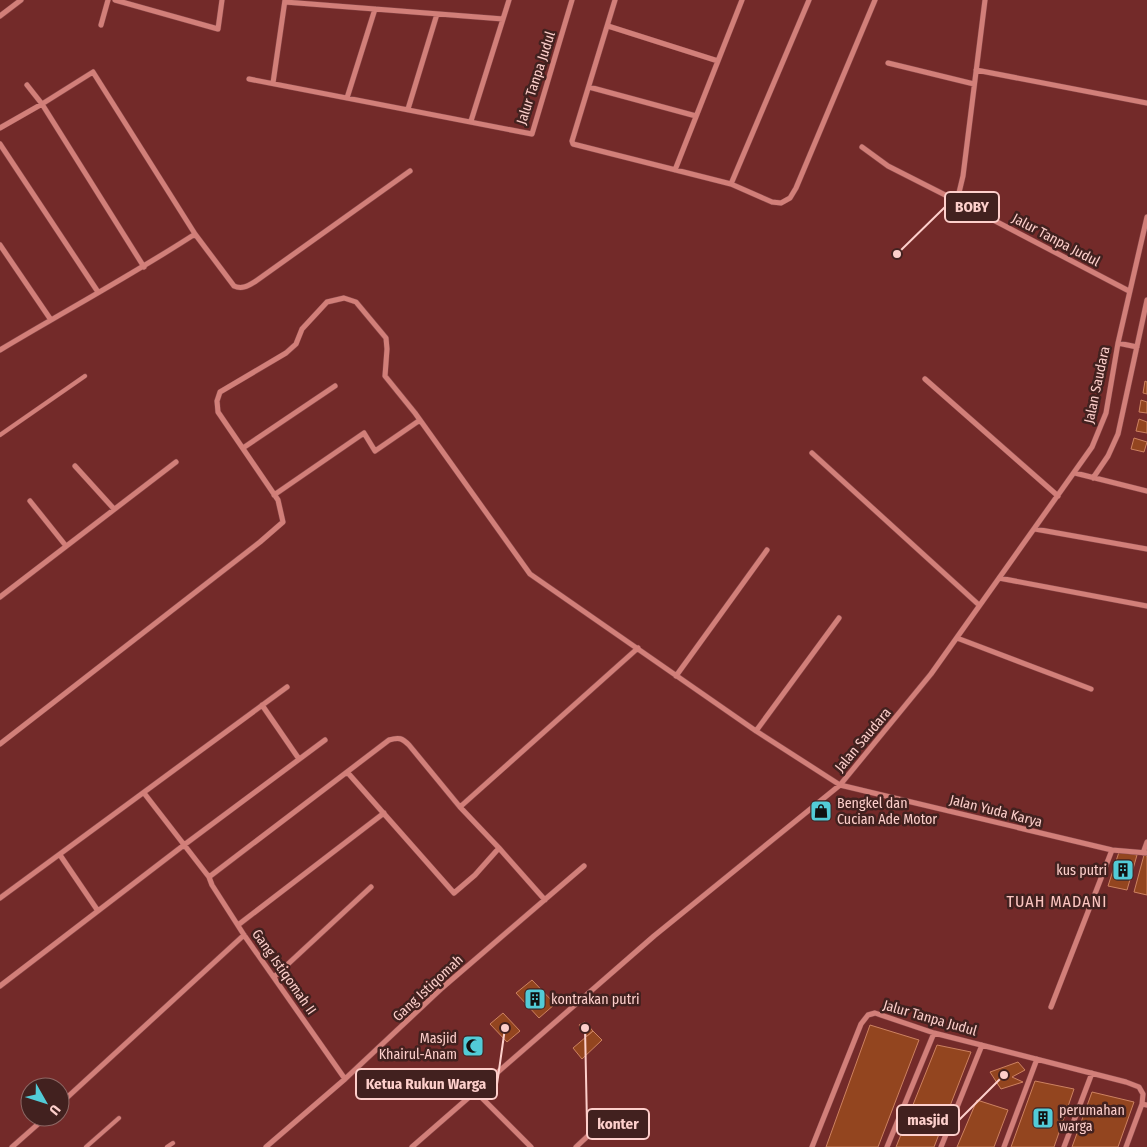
<svg xmlns="http://www.w3.org/2000/svg" width="1147" height="1147" viewBox="0 0 1147 1147" font-family="'Fira Sans Condensed',sans-serif">
  <style>
    .building { fill: #93451f; stroke: #cd8261 }
    .lines { fill: none; stroke-linecap: round; stroke-linejoin: round }
    .service-casing { stroke: #874647; stroke-width: 5 }
    .minor-casing { stroke: #874647; stroke-width: 6 }
    .service { stroke: #d27f79; stroke-width: 4 }
    .minor { stroke: #d27f79; stroke-width: 5 }
    .labels { text-anchor: middle; dominant-baseline: central; stroke-width: 5; stroke-linejoin: round; paint-order: stroke }
    .street-label { font-size: 14px; fill: #fdcfcb; stroke: #42211f }
    .poi-label { font-size: 14px; fill: #fdcfcb; stroke: #42211f; text-anchor: start }
    .quarter-label { font-size: 16px; letter-spacing: 1px; fill: #fcc6c1; stroke: #42211f }
    .leader { fill: none; stroke: #fdcfcb; stroke-width: 2 }
    .callout-dot { fill: #fdcfcb; stroke: #42211f; stroke-width: 2 }
    .callout { fill: #42211f; stroke: #fdcfcb; stroke-width: 2 }
    .callout-label { font-size: 15px; text-anchor: middle; font-weight: bold; fill: #fdcfcb }
  </style>
  <rect width="100%" height="100%" fill="#732a29"/>
  <path class="building" d="M1145 381 1147 382V394L1143 393Z
    M1141 400 1147 402V413L1139 412Z
    M1139 419 1147 422V433L1136 431Z
    M1134 438 1147 442 1144 452 1131 449Z
    M1119 852 1137 855 1127 890 1108 886Z
    M1144 855 1147 856V895L1134 892Z
    M532 980 555 1004 539 1018 516 993Z
    M503 1013 520 1031 507 1042 490 1024Z
    M585 1022 593 1031 587 1036 579 1025Z
    M870 1025 919 1040 878 1147H826Z
    M593 1031 602 1040 582 1059 573 1048Z
    M937 1045 971 1052 934 1147H896Z
    M1018 1062 1025 1070 1012 1077 1023 1082 1001 1089 990 1072Z
    M1035 1081 1074 1089 1054 1147H1011Z
    M1092 1092 1134 1102 1118 1147H1072Z
    M977 1100 1008 1110 994 1147H957Z"/>
  <g class="lines">
    <g class="service-casing">
      <path id="service" d="M0 435 85 376
        M86 1147 119 1118
        M167 1147 173 1143"/>
    </g>
    <g class="minor-casing">
      <path id="minor" d="M115 0 218 29 222 0
        M615 0 572 141 573 144 731 184 772 202 781 203 790 198 796 188 875 0
        M985 0 963 176 957 201 1129 291
        M285 2 503 19
        M0 16 21 0
        M101 25 108 0
        M608 26 718 61
        M888 63 974 84
        M976 70 1147 103
        M249 79 532 134 572 0
        M273 83 285 0
        M27 85 42 104 144 267
        M589 87 696 116
        M347 98 375 9
        M408 109 437 14
        M471 121 509 0
        M0 128 42 104 93 72 195 234C132 275 65 311 0 350
        M0 144 98 292
        M862 147 888 166 957 201
        M675 170 742 0
        M731 184 809 0
        M195 234 234 286C243 290 249 285 256 281L410 171
        M0 245 51 320
        M1118 343 1137 347
        M925 379 1058 496
        M243 448 335 386
        M812 453 979 605
        M75 466 114 509
        M1075 473 1147 491
        M1093 478 1108 456 1118 434 1147 300
        M274 495 364 433 375 451 420 420
        M30 501 66 546
        M1035 529 1147 549
        M999 578 1147 606
        M0 597 176 462
        M957 638 1091 689
        M676 676 767 550
        M262 705 299 759
        M756 731 839 618
        M0 744 260 542 283 522 278 500 218 412 217 401 220 392 286 353 296 344 302 329 327 302 344 298 356 302 386 338 387 349 385 376 415 413 530 574 756 731 840 785 1112 850 1147 853
        M144 793 209 877 212 885 244 935 345 1079
        M460 807 638 648
        M499 848 545 900
        M1143 853 1147 842
        M60 855 98 911
        M209 877 389 740C399 737 402 738 409 745L460 807 499 848 475 875 454 893 348 773
        M0 898 287 687
        M238 925 384 813
        M274 977 371 887
        M0 986 184 845 325 740
        M1051 1007 1112 850
        M476 1092 531 1147
        M60 1104 244 935
        M12 1147 46 1117
        M266 1147 345 1079 442 988 584 866
        M412 1147 654 936 840 785 931 674 1092 447 1106 413 1118 343 1147 217
        M576 1147 606 1119
        M812 1147 861 1024 868 1015 875 1013 934 1033 1126 1082 1139 1087 1143 1094 1142 1104
        M887 1147 934 1033
        M941 1147 982 1045
        M1004 1147 1037 1059
        M1064 1147 1092 1073
        M1126 1147 1142 1104 1147 1105"/>
    </g>
    <use href="#service" class="service"/>
    <use href="#minor" class="minor"/>
  </g>
  <defs>
    <g id="shop-square" transform="scale(1.125)"><rect x="-9" y="-9" width="18" height="18" rx="4" fill="#52cbd7" stroke="#42211f"/><path d="M-5-2.5h2.3a2.7 3.5 0 0 1 5.4 0H5L5.5 6h-11ZM-1.5-2.5h3a1.5 2.3 0 0 0-3 0Z" fill="#111"/></g>
    <g id="building-square" transform="scale(1.125)"><rect x="-9" y="-9" width="18" height="18" rx="4" fill="#52cbd7" stroke="#42211f"/><path d="M-4-6H4V6H1V3H-1V6H-4ZM-2.5-4.3h1.7v1.8h-1.7ZM.8-4.3h1.7v1.8H.8ZM-2.5-1h1.7V.8h-1.7ZM.8-1h1.7V.8H.8Z" fill="#111"/></g>
    <g id="mosque-square" transform="scale(1.125)"><rect x="-9" y="-9" width="18" height="18" rx="4" fill="#52cbd7" stroke="#42211f"/><path d="M3.5-4.9A6 6 0 1 0 3.5 4.9A5 5 0 1 1 3.5-4.9Z" fill="#111"/></g>
  </defs>
  <g fill-rule="evenodd">
    <use href="#shop-square" x="821" y="811"/>
    <use href="#building-square" x="1123" y="870"/>
    <use href="#building-square" x="535" y="999"/>
    <use href="#mosque-square" x="473" y="1046"/>
    <use href="#building-square" x="1043" y="1118"/>
  </g>
  <g class="labels">
    <g class="street-label">
      <text transform="translate(536 78) rotate(-72)">Jalur Tanpa Judul</text>
      <text transform="translate(1056 240) rotate(28)">Jalur Tanpa Judul</text>
      <text transform="translate(1097 385) rotate(-78)">Jalan Saudara</text>
      <text transform="translate(863 740) rotate(-50)">Jalan Saudara</text>
      <text transform="translate(996 811) rotate(14)">Jalan Yuda Karya</text>
      <text transform="translate(284 972) rotate(55)">Gang Istiqomah II</text>
      <text transform="translate(428 988) rotate(-43)">Gang Istiqomah</text>
      <text transform="translate(930 1018) rotate(16)">Jalur Tanpa Judul</text>
    </g>
    <g class="poi-label">
      <text x="837" y="803">Bengkel dan<tspan x="837" dy="16">Cucian Ade Motor</tspan></text>
      <text x="1107" y="870" text-anchor="end">kus putri</text>
      <text x="551" y="999">kontrakan putri</text>
      <text x="457" y="1038" text-anchor="end">Masjid<tspan x="457" dy="16">Khairul-Anam</tspan></text>
      <text x="1059" y="1110">perumahan<tspan x="1059" dy="16">warga</tspan></text>
    </g>
    <g class="quarter-label">
      <text x="1057" y="901">TUAH MADANI</text>
    </g>
  </g>
  <path class="leader" d="M897 254L945 207M505 1028L497 1084M1004 1075L959 1120M585 1028L587 1124"/>
  <g class="callout-dot">
    <circle cx="897" cy="254" r="5"/>
    <circle cx="505" cy="1028" r="5"/>
    <circle cx="1004" cy="1075" r="5"/>
    <circle cx="585" cy="1028" r="5"/>
  </g>
  <g class="callout">
    <rect x="945" y="192" width="54" height="30" rx="5"/>
    <rect x="356" y="1069" width="141" height="30" rx="5"/>
    <rect x="897" y="1105" width="62" height="30" rx="5"/>
    <rect x="587" y="1109" width="62" height="30" rx="5"/>
  </g>
  <g class="callout-label">
    <text x="972" y="212">BOBY</text>
    <text x="426" y="1089">Ketua Rukun Warga</text>
    <text x="928" y="1125">masjid</text>
    <text x="618" y="1129">konter</text>
  </g>
  <g transform="translate(45 1102) rotate(129)"><circle r="24" fill="#42211f" stroke="#8d6764"/>
  <path d="M0-4L9 19L0 12L-9 19Z" fill="#52cbd7"/>
  <text y="-8" font-size="14" font-weight="bold" text-anchor="middle" fill="#fdcfcb">U</text>
  </g>
</svg>
